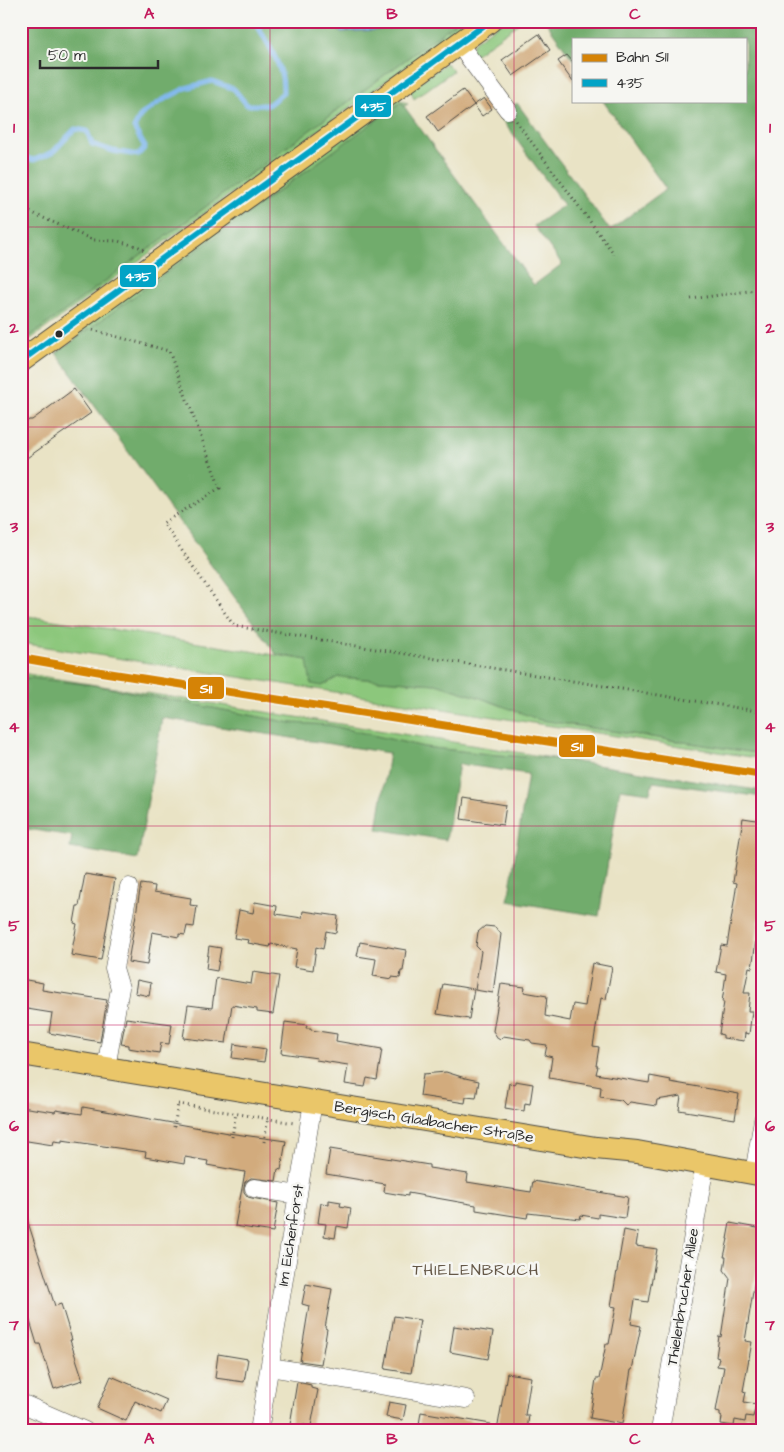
<svg xmlns="http://www.w3.org/2000/svg" width="784" height="1452" viewBox="0 0 784 1452" font-family="'Architects Daughter',sans-serif">
  <style>
    .green { fill: #8cc77c; stroke: #5c7954 }
    .forest { fill: #71ac6c; stroke: #4e6c4c }
    .water { fill: #7bb5ec; stroke: #53708c }
    .lines { fill: none; stroke-linecap: round; stroke-linejoin: round }
    .stream { stroke: #7bb5ec; stroke-width: 5 }
    .building { fill: #d2ab7d }
    .minor-casing { stroke: #484742; stroke-width: 19 }
    .major-casing { stroke: #484742; stroke-width: 24 }
    .path { stroke: #484742; stroke-width: 3; stroke-dasharray: 1 4; stroke-linecap: butt }
    .minor { stroke: #fff; stroke-width: 18 }
    .major { stroke: #eac669; stroke-width: 22 }
    .bus-1-casing { stroke: #f6f6f2; stroke-width: 10 }
    .bus-1 { stroke: #02a3c6; stroke-width: 6 }
    .rail-1-casing { stroke: #f6f6f2; stroke-width: 11 }
    .rail-1 { stroke: #d58306; stroke-width: 8 }
    .grid { fill: none; stroke: #c2185b; stroke-width: 1; stroke-opacity: 0.55 }
    .bus-dot { fill: #2b2b2b; stroke: #f6f6f2; stroke-width: 2 }
    .labels { text-anchor: middle; dominant-baseline: central; stroke-width: 5; stroke-linejoin: round; paint-order: stroke }
    .street-label { font-size: 15px; fill: #2b2b2b; stroke: #f6f6f2 }
    .neighbourhood-label { font-size: 16px; letter-spacing: 1px; fill: #655848; stroke: #f6f6f2 }
    .line-badge { stroke: #f6f6f2; stroke-width: 2 }
    .badge-label { font-size: 14px; text-anchor: middle; font-weight: bold; fill: #fff }
    .neatline { fill: none; stroke: #c2185b; stroke-width: 2 }
    .grid-label { font-size: 16px; text-anchor: middle; font-weight: bold; fill: #c2185b }
  </style>
  <rect width="100%" height="100%" fill="#f6f6f2"/>
  <filter id="ink" filterUnits="userSpaceOnUse"><feTurbulence type="fractalNoise" baseFrequency=".02" numOctaves="2"/><feDisplacementMap in="SourceGraphic" scale="10" xChannelSelector="R" yChannelSelector="G"/><feConvolveMatrix kernelMatrix="1 2 1 2 8 2 1 2 1" color-interpolation-filters="sRGB"/></filter>
  <filter id="wash" filterUnits="userSpaceOnUse"><feTurbulence type="fractalNoise" baseFrequency=".0096" numOctaves="4" result="noise"/><feDisplacementMap in="SourceGraphic" scale="20" xChannelSelector="R" yChannelSelector="G"/><feGaussianBlur stdDeviation="1.12" result="paint"/><feColorMatrix in="noise" values="0 0 0 0 0 0 0 0 0 0 0 0 0 0 0 0 0 1.4 0 .05"/><feComposite in="paint" operator="in"/></filter>
  <g filter="url(#wash)">
    <rect width="100%" height="100%" fill="#e9e3c5"/>
    <path class="green" d="M458 21H469L21 346V343Z
      M503 21H522L473 56 471 49 474 42Z
      M446 63 453 71 414 99 410 89Z
      M397 98 408 104 404 106 402 102 257 206 237 222 77 338 73 333Z
      M21 615 307 660 322 686 338 677 436 684 565 724 763 754V759L21 643Z
      M21 673 559 759 497 755 424 747 329 725 291 723 93 685 21 677Z"/>
    <path class="forest" d="M21 21H322L341 32 378 30 406 21H458L21 343Z
      M545 21H755L763 32V754L540 720 478 697 436 684 338 677 322 686 311 684 307 660 276 654 56 353 401 102 534 285 562 264 534 226 564 205 500 117 517 103 610 230 666 189 603 101H745V39H573V60Z
      M21 677 93 685 291 723 329 725 424 747 497 755 559 759 763 791V797L653 782 650 793 620 789 599 916 508 901 528 774 459 764 446 840 377 829 389 753 162 718 138 859 70 848 72 836 27 829 21 854Z"/>
    <path class="water" d="M322 21H406L378 30 341 32Z"/>
    <g class="lines">
      <path class="stream" d="M21 157 34 160 53 152 75 129 87 131 92 144 113 151 138 155 145 147 134 128 141 115 161 101 186 88 212 81 234 89 247 105H268L283 93C283 86 283 79 281 73 276 54 264 38 255 21"/>
    </g>
    <g id="blocks">
      <path class="building" d="M539 34 550 50 513 76 502 60Z
        M567 55 573 62V82L558 61Z
        M463 90 474 105 484 98 492 109 482 116 474 105 438 132 427 116Z
        M74 389 91 413 21 462V425L29 420H32Z
        M464 798 506 805 503 825 461 819Z
        M743 818 763 821V868L760 884H763V893L752 968 749 967 744 993H750L748 1011H752L749 1034 745 1033 744 1041 723 1038V1035L719 1034 724 1002H722L726 974 716 972 721 945 727 946 737 883 733 882Z
        M85 874 115 879 101 960 71 955 77 924 74 923 77 906H79Z
        M141 884 155 886 154 892 191 898 190 905 197 906 194 927 187 926 185 935 179 934V937L152 932 147 965 128 962Z
        M255 902 277 906 276 914 302 918 303 911 338 916 336 933 326 931 323 949 316 947 313 970 294 967 297 949 271 944 270 947 248 943 249 940 234 938 239 910 253 913Z
        M485 926 495 927 501 934 493 993 475 990 481 951 476 946 478 932Z
        M360 942 406 950 403 971H401L400 978 392 977V979L373 976 376 959 357 956Z
        M209 946 221 948 217 971 206 969Z
        M592 963 612 967 606 999 601 998 593 1046 599 1047 596 1066H598L596 1074 649 1083 650 1076 671 1080 670 1082 739 1094 735 1119 679 1110 681 1096 657 1100 656 1106 630 1102 626 1105 621 1100 600 1097 601 1087 549 1078 552 1057 545 1055 547 1045 532 1043 530 1040 503 1036 499 1040 493 1031 501 984 525 987 524 992 547 996 545 1016 570 1021 573 1004 585 1006Z
        M253 972 279 976 273 1014 257 1012V1009L232 1005 226 1043 183 1038 188 1005 212 1008 216 978 251 984Z
        M21 979 43 983 42 990 107 1000 100 1042 49 1033 52 1013 21 1008Z
        M137 980 151 983 149 996 135 993Z
        M443 984 474 989 469 1019 437 1014Z
        M126 1018 172 1024 169 1044 161 1043 159 1053 128 1048V1045L121 1044Z
        M285 1022 307 1025 306 1028H311V1030L337 1034 336 1041 382 1049 377 1080 367 1078 365 1087 345 1084 348 1065 316 1060 317 1058 281 1053Z
        M234 1044 266 1049 264 1062 232 1058Z
        M446 1072 465 1078 479 1081 476 1098 466 1097 465 1103 420 1096 423 1074Z
        M515 1081 533 1084 530 1104 525 1103 524 1111 505 1108 509 1083 515 1084Z
        M21 1107 55 1112 56 1110 82 1114 83 1107 228 1133 286 1141 281 1170 278 1169 276 1181 251 1178 245 1182 244 1187V1192L248 1197 252 1198 278 1203 273 1232 235 1226 245 1172 207 1165 208 1161 185 1157 184 1164 145 1157 146 1152 103 1146 62 1140V1142L54 1141 53 1145 21 1140Z
        M330 1149 429 1165V1168L468 1174 467 1182 498 1187 531 1192 533 1181 628 1197 625 1218 598 1214V1218L581 1215 580 1219 528 1213 527 1218 476 1210V1205L408 1193V1196L384 1192 385 1184 326 1174Z
        M329 1200 341 1202 340 1206 351 1208 348 1228 337 1226 335 1238 324 1236 326 1224 318 1223 321 1203 329 1204Z
        M21 1210H24L55 1306 61 1304 72 1340H70L83 1380 54 1389 40 1344H37L26 1308H24L21 1300Z
        M730 1223 763 1229V1262L758 1261 745 1341 752 1342 743 1391 746 1392 744 1402 756 1404 753 1417 746 1416 745 1422 735 1420 734 1426 721 1424 722 1417 720 1416V1412L716 1411 724 1367 717 1366 719 1358 716 1357 719 1336 721 1337 730 1278 724 1270 726 1257H724L728 1239H727Z
        M624 1230 638 1233 636 1246 657 1249 648 1302 635 1300 631 1324 641 1326 632 1370H631L622 1424 590 1418 596 1379H599L606 1344H609L616 1307 611 1306Z
        M306 1284 332 1289 325 1328 327 1329 321 1364 300 1361 309 1306 302 1304Z
        M394 1316 420 1320 411 1373 385 1369Z
        M454 1326 493 1332 488 1359 450 1352Z
        M218 1354 248 1359 244 1382 215 1378Z
        M507 1373 531 1377 525 1415H529L527 1431H497Z
        M111 1376 167 1400 161 1413 135 1401 126 1421 97 1408Z
        M297 1382 311 1385V1388L318 1390 311 1426 303 1425 302 1431H289Z
        M389 1402 406 1405 403 1420 386 1417Z
        M421 1412 491 1424 490 1431H418Z"/>
    </g>
  </g>
  <g filter="url(#ink)">
    <use href="#blocks" fill-opacity="0" stroke="#484742" stroke-width="1"/>
    <g class="lines">
      <g class="minor-casing">
        <path id="minor" d="M459 44 508 110
          M106 1068 120 988 114 968 129 887
          M754 1173 763 1120
          M254 1188 298 1195
          M270 1367 466 1399
          M21 1403 85 1431
          M259 1431 313 1102
          M660 1431 705 1164"/>
      </g>
      <g class="major-casing">
        <path id="major" d="M21 361 490 21
          M21 1054 596 1148 637 1152 763 1175"/>
      </g>
      <path class="path" d="M516 121 614 254
        M21 208 93 240 118 241 139 247 144 250
        M691 299 763 289
        M93 330 169 351 220 488 163 523 234 626 763 712
        M178 1104 294 1123
        M174 1127 178 1104
        M232 1137 236 1113
        M264 1142 268 1118"/>
      <use href="#minor" class="minor"/>
      <use href="#major" class="major"/>
      <g class="bus-1-casing">
        <path id="bus-1" d="M21 361 490 21"/>
      </g>
      <use href="#bus-1" class="bus-1"/>
      <g class="rail-1-casing">
        <path id="rail-1" d="M21 658 101 672 763 775"/>
      </g>
      <use href="#rail-1" class="rail-1"/>
    </g>
  </g>
  <path class="grid" d="M270 21V1431M514 21V1431M21 227H763M21 427H763M21 626H763M21 826H763M21 1025H763M21 1225H763"/>
  <circle class="bus-dot" cx="59" cy="334" r="4.5"/>
  <g class="labels">
    <g class="street-label">
      <text transform="translate(434 1122) rotate(9)">Bergisch Gladbacher Straße</text>
      <text transform="translate(291 1235) rotate(-81)">Im Eichenforst</text>
      <text transform="translate(683 1297) rotate(-81)">Thielenbrucher Allee</text>
    </g>
    <g class="neighbourhood-label">
      <text x="476" y="1270">THIELENBRUCH</text>
    </g>
  </g>
  <g class="line-badge">
    <rect x="354" y="94" width="38" height="24" rx="5" fill="#02a3c6"/>
    <rect x="119" y="264" width="38" height="24" rx="5" fill="#02a3c6"/>
    <rect x="187" y="676" width="38" height="24" rx="5" fill="#d58306"/>
    <rect x="558" y="734" width="38" height="24" rx="5" fill="#d58306"/>
  </g>
  <g class="badge-label">
    <text x="373" y="111">435</text>
    <text x="138" y="281">435</text>
    <text x="206" y="693">S11</text>
    <text x="577" y="751">S11</text>
  </g>
  <rect width="784" height="1452" fill="none" stroke="#f6f6f2" stroke-width="55"/>
  <rect x="572" y="38" width="175" height="65" fill="#f6f6f2" stroke="#a5a5a2"/>
  <rect x="582" y="54" width="25" height="8" fill="#d58306" stroke="#a5a5a2"/>
  <text x="616" y="62" font-size="15" fill="#2b2b2b">Bahn S11</text>
  <rect x="582" y="79" width="25" height="8" fill="#02a3c6" stroke="#a5a5a2"/>
  <text x="616" y="88" font-size="15" fill="#2b2b2b">435</text>
  <path d="M40 60v8h118v-8" fill="none" stroke="#2b2b2b" stroke-width="2.5"/>
  <text x="48" y="60" font-size="15" fill="#2b2b2b" stroke="#f6f6f2" stroke-width="4" paint-order="stroke">50 m</text>
  <rect x="28" y="28" width="728" height="1396" class="neatline"/>
  <g class="grid-label">
    <text x="149" y="19">A</text>
    <text x="392" y="19">B</text>
    <text x="635" y="19">C</text>
    <text x="14" y="133">1</text>
    <text x="770" y="133">1</text>
    <text x="14" y="333">2</text>
    <text x="770" y="333">2</text>
    <text x="14" y="532">3</text>
    <text x="770" y="532">3</text>
    <text x="14" y="732">4</text>
    <text x="770" y="732">4</text>
    <text x="14" y="931">5</text>
    <text x="770" y="931">5</text>
    <text x="14" y="1131">6</text>
    <text x="770" y="1131">6</text>
    <text x="14" y="1330">7</text>
    <text x="770" y="1330">7</text>
    <text x="149" y="1444">A</text>
    <text x="392" y="1444">B</text>
    <text x="635" y="1444">C</text>
  </g>
</svg>
